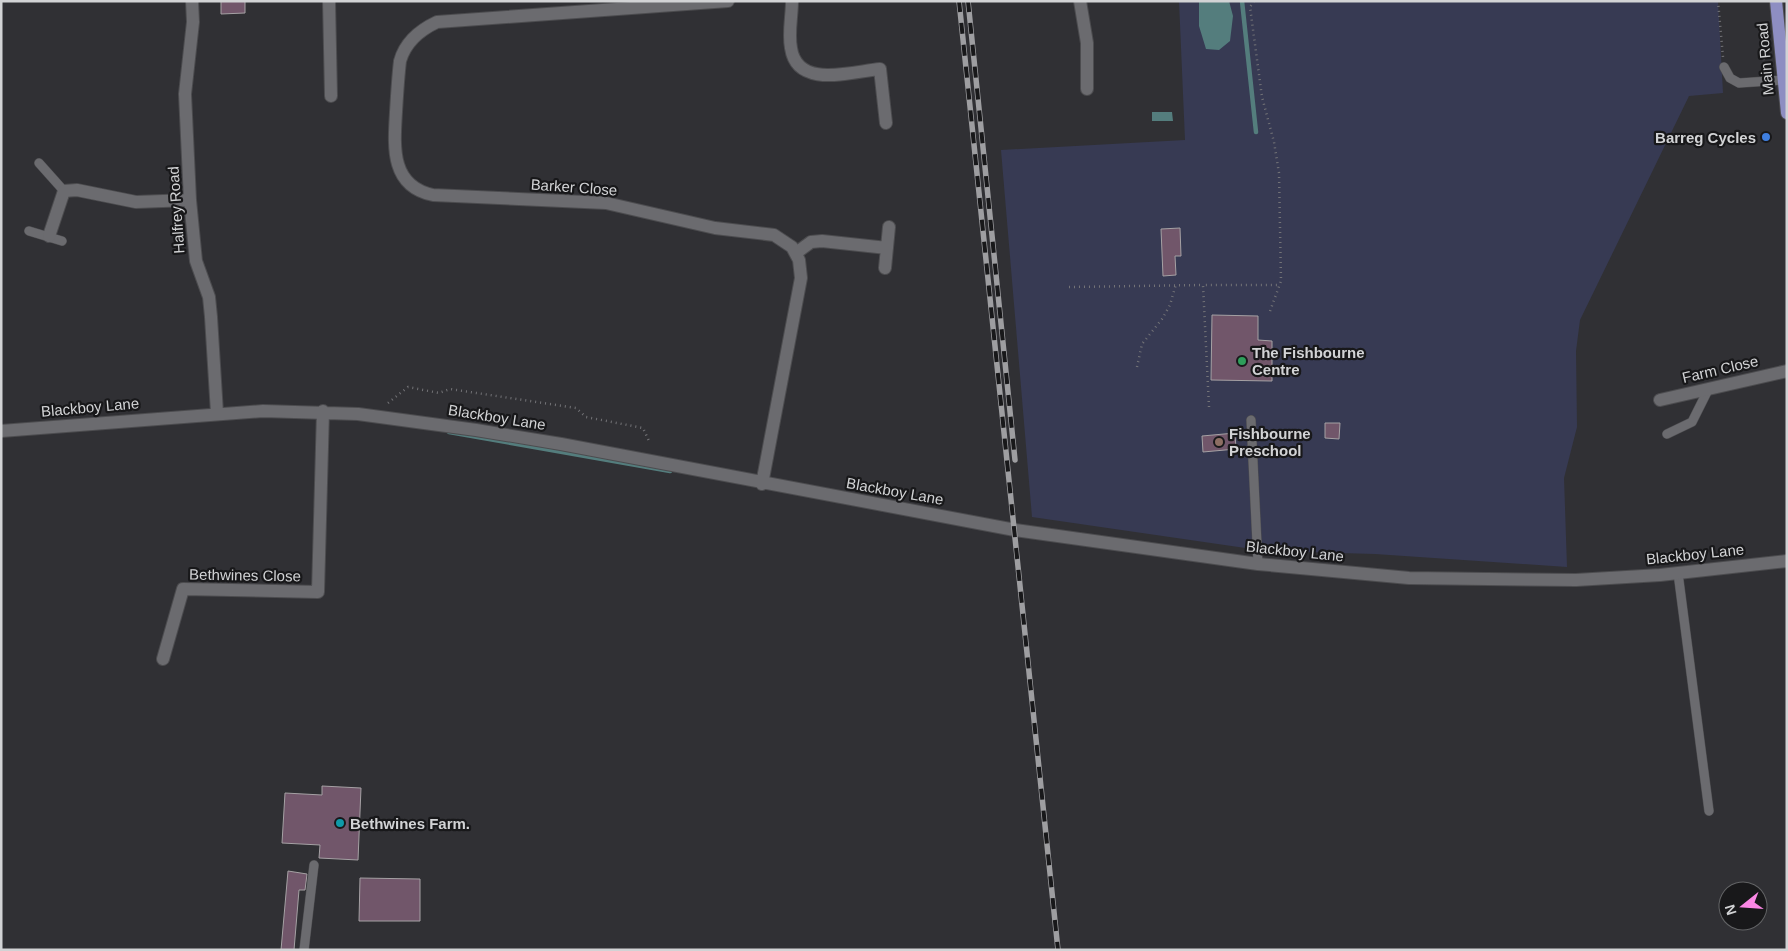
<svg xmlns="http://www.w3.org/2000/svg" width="1788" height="951" viewBox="0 0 1788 951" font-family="Arial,sans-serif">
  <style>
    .green { fill: #373a53 }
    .water { fill: #547d7d }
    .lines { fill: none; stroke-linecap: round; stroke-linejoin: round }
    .stream { stroke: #547d7d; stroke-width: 4.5 }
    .building { fill: #71566a; stroke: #a5a1a4 }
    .lane-casing { stroke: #4c4c4f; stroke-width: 10 }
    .street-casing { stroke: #4c4c4f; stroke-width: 14 }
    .primary-casing { stroke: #4c4c4f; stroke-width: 14 }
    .path { stroke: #737377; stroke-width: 2.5; stroke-dasharray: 1 4; stroke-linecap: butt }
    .lane { stroke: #6b6b6f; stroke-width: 9 }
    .street { stroke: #6b6b6f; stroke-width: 12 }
    .primary { stroke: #8e8ec2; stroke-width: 12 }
    .rail-casing { stroke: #9e9ea1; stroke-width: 5.5 }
    .rail { stroke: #18181a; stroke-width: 4; stroke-dasharray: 11; stroke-linecap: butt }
    .shop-dot { fill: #3f7fe0; stroke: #18181a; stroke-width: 2 }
    .leisure-dot { fill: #2e9e5b; stroke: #18181a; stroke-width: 2 }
    .education-dot { fill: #8d6e63; stroke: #18181a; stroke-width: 2 }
    .culture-dot { fill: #0f9aa8; stroke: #18181a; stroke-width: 2 }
    .labels { text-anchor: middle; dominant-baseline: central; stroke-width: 4.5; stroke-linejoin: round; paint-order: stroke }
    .street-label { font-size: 15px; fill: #d2d3d5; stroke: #18181a }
    .poi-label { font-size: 15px; font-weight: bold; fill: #d2d3d5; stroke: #18181a; text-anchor: start }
  </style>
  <rect width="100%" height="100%" fill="#303034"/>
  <path class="green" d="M1179 1H1718L1723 93 1689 96 1580 320 1576 351 1577 427 1564 478 1567 567 1375 554 1266 551 1032 517 1001 150 1185 140Z"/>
  <path class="water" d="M1199 1H1229L1233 16 1230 41 1219 50 1206 49 1199 26Z
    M1152 112H1172L1173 121H1152Z"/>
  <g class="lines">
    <path class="stream" d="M1242 1 1256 132
      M449 432 670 471"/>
  </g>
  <path class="building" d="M221 1H245V13L221 14Z
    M1180 228 1181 256H1175L1176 275 1163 276 1161 229Z
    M1212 315 1258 316V340L1272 341V381L1211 380Z
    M1325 423H1340L1339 439 1325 438Z
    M1235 433 1236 449 1203 452 1202 436Z
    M322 786 361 788 358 860 319 858 320 845 282 843 285 793 322 795Z
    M288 871 307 874 305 890H299L294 950H281Z
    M360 878 420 879V921H359Z"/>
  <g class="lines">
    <g class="lane-casing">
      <path id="lane" d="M1724 67 1730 78 1739 83 1783 80
        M39 163 64 191
        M29 231 62 241
        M1251 420 1258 564
        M1667 434 1692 422 1709 388
        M1678 573 1709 811
        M304 950 314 865"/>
    </g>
    <g class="street-casing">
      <path id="street" d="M192 1 193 22 185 94 190 200 196 261 209 297 211 317 217 413
        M329 1 331 96
        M728 1 437 22C420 30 405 43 400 61 398 78 397 95 396 112 394 146 390 186 433 195L606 203 715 228 774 235 792 247 799 260 801 278 762 484
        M792 1C792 16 788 33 791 48 797 89 850 72 880 69L886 123
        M1080 1 1087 43V89
        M49 236 64 191 77 190 136 202 190 200
        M796 253 811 242 822 241 887 248
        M885 268 889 227
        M1660 400 1787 371
        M1 431 263 411 358 414 476 430 561 444 1015 530 1258 564 1409 578 1576 580 1660 575 1787 561
        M163 659 183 589 318 592 323 411"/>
    </g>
    <g class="primary-casing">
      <path id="primary" d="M1776 1 1787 113"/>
    </g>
    <path class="path" d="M1254 1 1250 7 1262 97 1274 142 1279 173 1281 281 1269 314
      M1718 1 1723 57
      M1765 70 1760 24 1765 23
      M1069 287 1203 285
      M1137 367 1142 344 1162 319 1170 305 1176 284
      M388 403 408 387 439 393 450 389 576 408 586 417 643 428 649 441
      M1209 407 1203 285H1279"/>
    <use href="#lane" class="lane"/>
    <use href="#street" class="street"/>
    <use href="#primary" class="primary"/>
    <g class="rail-casing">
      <path id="rail" d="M959 1 1058 950
        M968 1 1015 460"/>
    </g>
    <use href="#rail" class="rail"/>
  </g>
  <circle class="shop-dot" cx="1766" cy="137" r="5"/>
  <circle class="leisure-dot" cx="1242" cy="361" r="5"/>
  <circle class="education-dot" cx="1219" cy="442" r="5"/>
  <circle class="culture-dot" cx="340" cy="823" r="5"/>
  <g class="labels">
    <g class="street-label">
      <text transform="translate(1765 59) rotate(-95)">Main Road</text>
      <text transform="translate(574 187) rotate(4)">Barker Close</text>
      <text transform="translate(176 210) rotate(-94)">Halfrey Road</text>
      <text transform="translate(1720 369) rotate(-13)">Farm Close</text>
      <text transform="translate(90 407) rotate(-5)">Blackboy Lane</text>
      <text transform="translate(497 417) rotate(9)">Blackboy Lane</text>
      <text transform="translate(895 491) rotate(10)">Blackboy Lane</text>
      <text transform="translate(1295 551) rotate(6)">Blackboy Lane</text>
      <text transform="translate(1695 554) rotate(-6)">Blackboy Lane</text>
      <text transform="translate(245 575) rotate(1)">Bethwines Close</text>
    </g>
    <g class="poi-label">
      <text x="1756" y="137" text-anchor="end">Barreg Cycles</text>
      <text x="1252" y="352">The Fishbourne<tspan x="1252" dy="17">Centre</tspan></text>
      <text x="1229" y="433">Fishbourne<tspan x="1229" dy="17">Preschool</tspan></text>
      <text x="350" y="823">Bethwines Farm.</text>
    </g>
  </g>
  <rect width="1788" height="951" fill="none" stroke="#d2d3d5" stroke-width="5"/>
  <g transform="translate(1743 906) rotate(253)"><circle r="24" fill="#18181a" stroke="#626365"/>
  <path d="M0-4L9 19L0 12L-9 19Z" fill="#fb87e5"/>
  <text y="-8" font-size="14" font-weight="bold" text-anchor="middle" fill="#d2d3d5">N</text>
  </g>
</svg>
